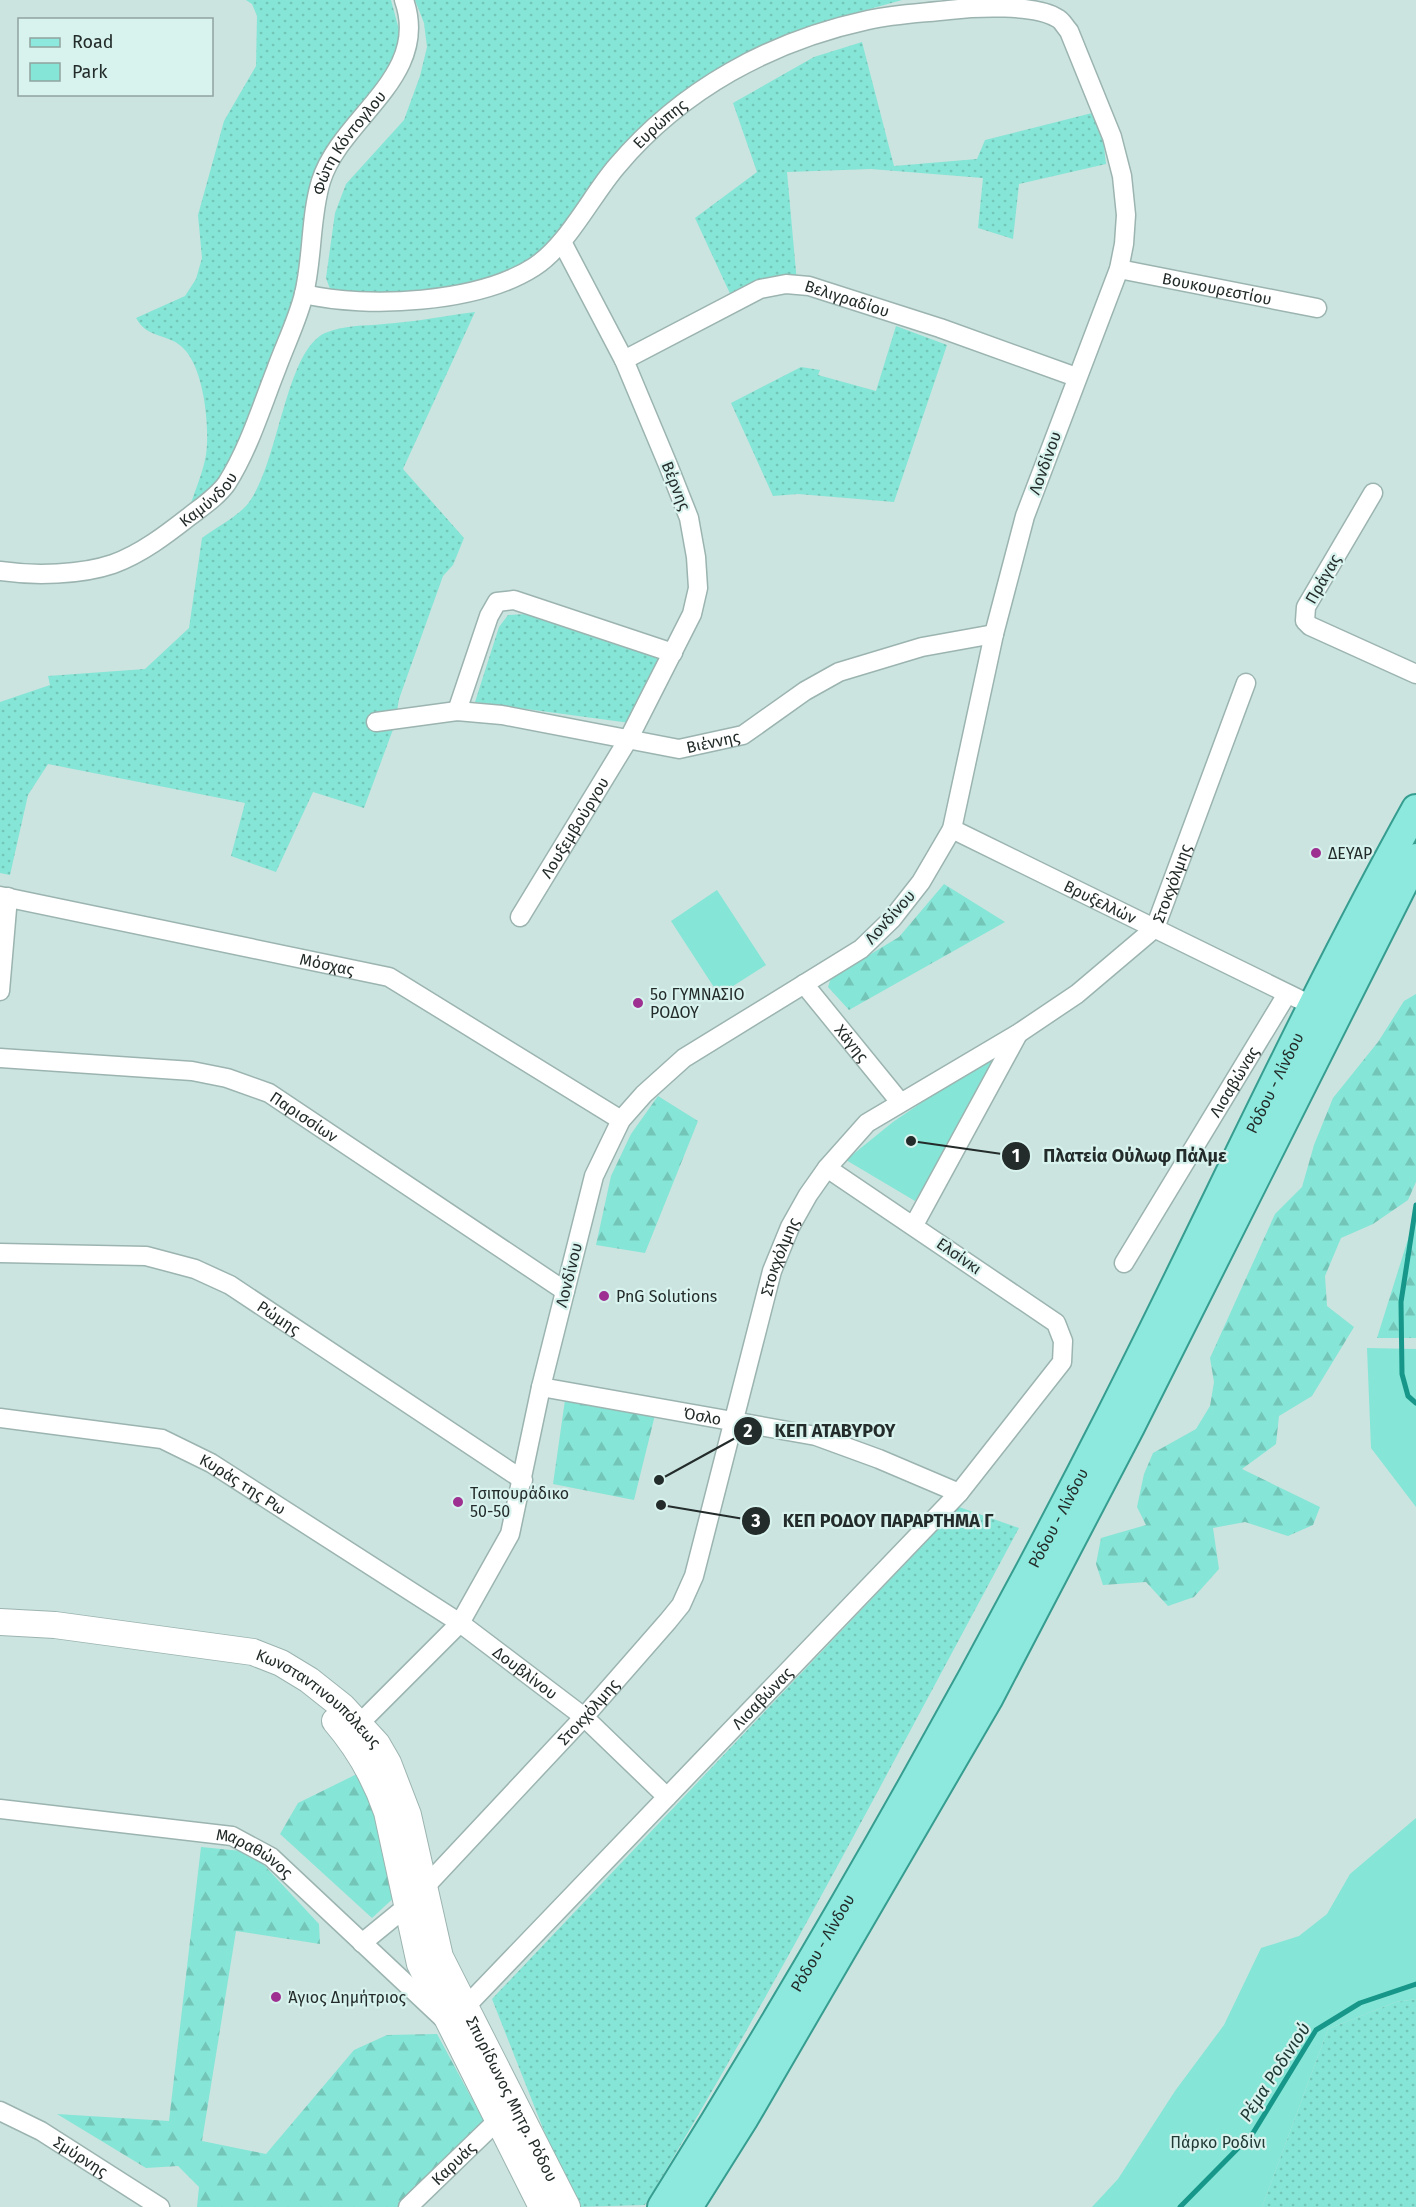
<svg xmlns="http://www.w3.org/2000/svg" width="1416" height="2207" viewBox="0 0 1416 2207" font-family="'Fira Sans',sans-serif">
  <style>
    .grass { fill: url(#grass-dots) }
    .forest { fill: url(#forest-firs) }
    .green { fill: #85e5d6 }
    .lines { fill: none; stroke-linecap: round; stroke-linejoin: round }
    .stream { stroke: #179789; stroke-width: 5 }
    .street-casing { stroke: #9cb4b0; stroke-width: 21 }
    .secondary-casing { stroke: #9cb4b0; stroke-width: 28 }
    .primary-casing { stroke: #369d90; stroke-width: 32 }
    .street { stroke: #fff; stroke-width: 18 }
    .secondary { stroke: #fff; stroke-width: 26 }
    .primary { stroke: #8de9dd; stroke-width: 28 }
    .poi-dot { fill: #9d3090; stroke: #d8f2ed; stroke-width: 2 }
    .labels { text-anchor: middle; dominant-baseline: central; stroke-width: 4.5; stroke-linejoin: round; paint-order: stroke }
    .street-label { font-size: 16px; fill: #232c2a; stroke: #d8f2ed }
    .poi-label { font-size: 16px; fill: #232c2a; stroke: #d8f2ed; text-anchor: start }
    .park-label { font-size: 16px; fill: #203935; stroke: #d8f2ed }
    .water-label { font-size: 18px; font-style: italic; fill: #1e3733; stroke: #d8f2ed }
    .leader { fill: none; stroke: #232c2a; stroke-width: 2 }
    .callout-dot { fill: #232c2a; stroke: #d8f2ed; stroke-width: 2 }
    .mark-label { font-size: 18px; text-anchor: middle; font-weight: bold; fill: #fff }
    .callout-label { font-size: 18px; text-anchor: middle; font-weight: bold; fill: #232c2a; stroke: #d8f2ed; stroke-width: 4.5; stroke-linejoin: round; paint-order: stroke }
  </style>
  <defs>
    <pattern id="grass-dots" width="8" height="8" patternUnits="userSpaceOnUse" patternTransform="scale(1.5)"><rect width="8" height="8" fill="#85e5d6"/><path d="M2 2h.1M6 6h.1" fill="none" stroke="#73c5b8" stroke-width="1.8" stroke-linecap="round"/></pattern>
    <pattern id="forest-firs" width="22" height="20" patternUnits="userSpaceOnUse" patternTransform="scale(1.5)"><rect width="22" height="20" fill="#85e5d6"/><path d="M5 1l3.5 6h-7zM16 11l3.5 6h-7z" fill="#73c5b8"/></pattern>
  </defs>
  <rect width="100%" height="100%" fill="#cbe4e0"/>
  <path class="grass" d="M246 0H391L402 41 397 74 326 160 291 330 226 491 188 512C194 493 203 473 206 455 210 427 204 369 184 349 170 333 148 340 136 318L185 296 196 279 202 258 198 215 224 121 256 66 257 16 252 4Z
    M415 0H902L812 25 729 66 651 125 546 253 482 291 333 297 326 278 335 213 346 184 404 120 420 76 427 47 424 23Z
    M862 42 894 166 977 159 985 140 1100 111 1106 164 1019 184 1013 239 978 228 983 178 871 169 787 172 797 283 733 300 695 218 757 172 733 103 814 57Z
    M475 312 403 469 464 538 453 565 443 576 399 699 395 724 364 808 313 792 276 872 231 856 245 803 48 764 28 795 10 875 0 873V702L50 685 48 676 145 669 189 628 202 538C215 528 235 518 246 506 279 468 284 352 325 333 344 325 363 326 384 324 414 322 444 316 475 312Z
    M896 326 947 345 894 502 798 494 773 496 731 403 801 367 820 370 818 375 876 391Z
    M527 614 666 659 630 723 475 702 499 627 508 615Z
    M959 1507 1019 1528C897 1754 778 1984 645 2205L574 2207 492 1999Z
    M1416 1999V2207H1262L1328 2029 1396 2002Z"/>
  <path class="forest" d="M944 884 1005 922 849 1010 828 987 831 978 899 937Z
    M1416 994V1182L1408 1200 1373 1224 1341 1238 1325 1276 1327 1306 1354 1327 1312 1396 1279 1416 1276 1444 1242 1469 1320 1507 1313 1525 1288 1536 1245 1522 1213 1528 1219 1569 1194 1597 1168 1606 1146 1582 1103 1585 1096 1564 1101 1538 1146 1525 1137 1507 1144 1474 1153 1453 1196 1429 1210 1406 1214 1382 1210 1358 1275 1214 1302 1187 1314 1145 1333 1098 1378 1042 1404 1001Z
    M658 1096 698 1121 645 1253 596 1245 611 1176 631 1134Z
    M1416 1217V1338H1377L1414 1220Z
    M565 1400 655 1415 634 1500 553 1484Z
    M363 1771 398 1894 372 1918 280 1834 298 1803Z
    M201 1847 252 1852 319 1924 320 1944 236 1931 202 2141 266 2154 354 2050 387 2035 437 2034 492 2136 399 2207H197L199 2187 178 2166 146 2168 57 2114 169 2121Z"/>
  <path class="green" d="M717 890 766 965 719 995 671 921Z
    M993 1054 1002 1061 915 1201 846 1160 893 1122Z
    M1367 1348 1416 1349V1507L1371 1448Z
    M1416 1818V1999L1396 2002 1328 2029 1262 2207H1092L1118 2179 1175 2091 1224 2025 1261 1948 1299 1936 1327 1914 1350 1874Z"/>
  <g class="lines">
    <path class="stream" d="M1416 1205 1401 1302 1402 1374 1408 1396 1416 1403
      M1180 2207 1253 2133 1316 2030 1360 2003 1416 1984"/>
    <g class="street-casing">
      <g id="street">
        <path id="s1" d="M1119 269 1317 308"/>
        <path id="s2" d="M304 294C368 309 478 303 534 267 568 245 591 196 617 166 682 89 771 41 868 20 894 14 923 13 949 10 975 7 1035 4 1057 18 1062 20 1065 27 1069 31L1112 137 1122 176 1126 215 1124 244 1119 269 1025 516 994 634 952 829 921 882 892 919 861 949 684 1058 644 1094 621 1120 594 1176 541 1387 510 1534 460 1623 351 1732"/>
        <path id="s3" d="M624 360 760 289 786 284 809 286 940 328 1076 377"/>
        <path d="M1373 493 1306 607 1305 621 1310 626 1416 674"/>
        <path id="s4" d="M0 571C34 576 81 575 113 564 141 554 167 534 190 516 203 506 218 496 227 483 249 448 261 408 276 370 285 345 298 319 304 294 313 257 310 217 321 181 341 117 431 77 404 0"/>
        <path d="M457 711 489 616 497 602 514 600 673 653"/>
        <path id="s5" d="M376 722 457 711 502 715 679 749 743 735 805 691 839 672 922 647 994 634"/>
        <path id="s6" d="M952 829 1313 1006"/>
        <path id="s7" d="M0 896 389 977 621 1120"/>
        <path id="s8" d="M520 917 629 738 692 614 698 588 696 557 689 518 668 465 624 360 562 242"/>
        <path id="s9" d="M804 984 900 1102"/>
        <path d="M0 991 8 897"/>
        <path id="s10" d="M0 1058 192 1071 227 1078 269 1093 565 1291"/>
        <path d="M914 1225 1018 1034"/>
        <path id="s11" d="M0 1253 146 1256 195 1269 230 1285 523 1480"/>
        <path id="s12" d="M1124 1263 1287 994"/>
        <path id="s13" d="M541 1387 816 1436 879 1459 959 1493"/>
        <path id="s14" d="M0 1418 162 1439 211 1463 460 1623 584 1717 667 1797"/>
        <path id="s15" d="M0 1809 232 1836 271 1857 449 2024 959 1493 1062 1362 1063 1341 1056 1323 827 1168"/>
        <path id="s16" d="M362 1943 406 1907 424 1888 584 1717 668 1621 681 1605 694 1576 772 1271 790 1227 808 1195 827 1168 867 1123 1019 1033 1077 994 1155 928 1246 683"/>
        <path id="s17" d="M0 2111 41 2131 160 2207"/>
        <path id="s18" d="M408 2207 498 2120"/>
      </g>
    </g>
    <g class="secondary-casing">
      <g id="secondary">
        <path id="s19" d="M0 1622 55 1625 253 1652 281 1663 309 1680 343 1707 377 1744 388 1763 408 1815 440 1957 567 2207"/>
        <path d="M335 1721C359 1749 375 1777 387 1812L420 1964 542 2207"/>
      </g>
    </g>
    <g class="primary-casing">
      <g id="primary">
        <path id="s20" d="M662 2207C823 1950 973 1686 1111 1415 1213 1214 1306 1007 1416 809"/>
        <path d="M688 2207 744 2118 988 1699 1130 1427 1416 858"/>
      </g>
    </g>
    <use href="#street" class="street"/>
    <use href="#secondary" class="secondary"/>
    <use href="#primary" class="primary"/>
  </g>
  <g class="poi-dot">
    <circle cx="1316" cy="853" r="6"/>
    <circle cx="638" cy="1003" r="6"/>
    <circle cx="604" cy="1296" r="6"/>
    <circle cx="458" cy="1502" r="6"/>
    <circle cx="276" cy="1997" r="6"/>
  </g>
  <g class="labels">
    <g class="street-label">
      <text stroke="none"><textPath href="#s2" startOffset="428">Ευρώπης</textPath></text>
      <text stroke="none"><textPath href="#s4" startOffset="621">Φώτη Κόντογλου</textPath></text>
      <text stroke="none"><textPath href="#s1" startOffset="100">Βουκουρεστίου</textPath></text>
      <text stroke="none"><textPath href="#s3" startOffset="243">Βελιγραδίου</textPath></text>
      <text transform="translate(1045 463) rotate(-70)">Λονδίνου</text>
      <text transform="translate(676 486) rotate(68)">Βέρνης</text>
      <text stroke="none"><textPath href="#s4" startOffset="230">Καμύνδου</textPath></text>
      <text transform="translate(1323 579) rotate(-60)">Πράγας</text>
      <text stroke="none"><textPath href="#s5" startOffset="342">Βιέννης</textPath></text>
      <text stroke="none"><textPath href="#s8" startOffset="105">Λουξεμβούργου</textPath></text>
      <text stroke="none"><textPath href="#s16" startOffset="1386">Στοκχόλμης</textPath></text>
      <text stroke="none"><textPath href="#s6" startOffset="165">Βρυξελλών</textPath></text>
      <text transform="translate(890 917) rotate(-48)">Λονδίνου</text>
      <text stroke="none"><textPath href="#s7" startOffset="334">Μόσχας</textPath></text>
      <text stroke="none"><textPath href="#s9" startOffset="76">Χάγης</textPath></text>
      <text stroke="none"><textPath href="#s12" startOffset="212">Λισαβώνας</textPath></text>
      <text stroke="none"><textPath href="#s20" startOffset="1281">Ρόδου - Λίνδου</textPath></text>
      <text stroke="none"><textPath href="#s10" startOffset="315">Παρισσίων</textPath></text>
      <text transform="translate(959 1256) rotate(35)">Ελσίνκι</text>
      <text stroke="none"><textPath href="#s16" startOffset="828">Στοκχόλμης</textPath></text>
      <text transform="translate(569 1275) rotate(-76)">Λονδίνου</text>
      <text stroke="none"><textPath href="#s11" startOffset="294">Ρώμης</textPath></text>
      <text stroke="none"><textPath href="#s13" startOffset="164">Όσλο</textPath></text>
      <text stroke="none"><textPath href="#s14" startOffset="256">Κυράς της Ρω</textPath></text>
      <text stroke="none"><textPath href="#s20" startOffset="795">Ρόδου - Λίνδου</textPath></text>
      <text stroke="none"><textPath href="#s14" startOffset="596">Δουβλίνου</textPath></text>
      <text stroke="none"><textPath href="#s15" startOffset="974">Λισαβώνας</textPath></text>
      <text stroke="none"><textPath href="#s19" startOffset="336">Κωνσταντινουπόλεως</textPath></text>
      <text stroke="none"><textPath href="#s16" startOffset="324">Στοκχόλμης</textPath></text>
      <text stroke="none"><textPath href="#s15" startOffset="261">Μαραθώνος</textPath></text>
      <text stroke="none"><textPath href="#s20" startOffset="309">Ρόδου - Λίνδου</textPath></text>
      <text stroke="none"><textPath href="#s19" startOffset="794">Σπυρίδωνος Μητρ. Ρόδου</textPath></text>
      <text stroke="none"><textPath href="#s17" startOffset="93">Σμύρνης</textPath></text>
      <text stroke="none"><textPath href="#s18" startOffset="63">Καρυάς</textPath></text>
    </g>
    <g class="poi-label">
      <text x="1328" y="853">ΔΕΥΑΡ</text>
      <text x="650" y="994">5ο ΓΥΜΝΑΣΙΟ<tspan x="650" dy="18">ΡΟΔΟΥ</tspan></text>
      <text x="616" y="1296">PnG Solutions</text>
      <text x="470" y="1493">Τσιπουράδικο<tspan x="470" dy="18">50-50</tspan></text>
      <text x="288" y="1997">Άγιος Δημήτριος</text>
    </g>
    <g class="park-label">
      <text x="1218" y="2142">Πάρκο Ροδίνι</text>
    </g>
    <g class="water-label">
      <text transform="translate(1275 2072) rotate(-57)">Ρέμα Ροδινιού</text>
    </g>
  </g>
  <path class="leader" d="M911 1141L1016 1156M659 1480L748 1431M661 1505L756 1521"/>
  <g class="callout-dot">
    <circle cx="911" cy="1141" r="6"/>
    <circle cx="659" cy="1480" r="6"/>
    <circle cx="661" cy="1505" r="6"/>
    <circle cx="1016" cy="1156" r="15"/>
    <circle cx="748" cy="1431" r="15"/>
    <circle cx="756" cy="1521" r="15"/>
  </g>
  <g class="mark-label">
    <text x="1016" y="1162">1</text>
    <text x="748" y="1437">2</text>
    <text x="756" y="1527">3</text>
  </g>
  <g class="callout-label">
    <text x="1135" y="1162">Πλατεία Ούλωφ Πάλμε</text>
    <text x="835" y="1437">ΚΕΠ ΑΤΑΒΥΡΟΥ</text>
    <text x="888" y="1527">ΚΕΠ ΡΟΔΟΥ ΠΑΡΑΡΤΗΜΑ Γ</text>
  </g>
  <rect x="18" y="18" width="195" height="78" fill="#d8f2ed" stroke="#90a39f" stroke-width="1.5"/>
  <rect x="30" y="38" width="30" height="9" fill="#8de9dd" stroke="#90a39f" stroke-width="1.5"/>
  <text x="72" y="48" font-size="18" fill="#232c2a">Road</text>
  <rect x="30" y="63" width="30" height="18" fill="#85e5d6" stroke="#90a39f" stroke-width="1.5"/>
  <text x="72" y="78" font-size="18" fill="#232c2a">Park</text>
</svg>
